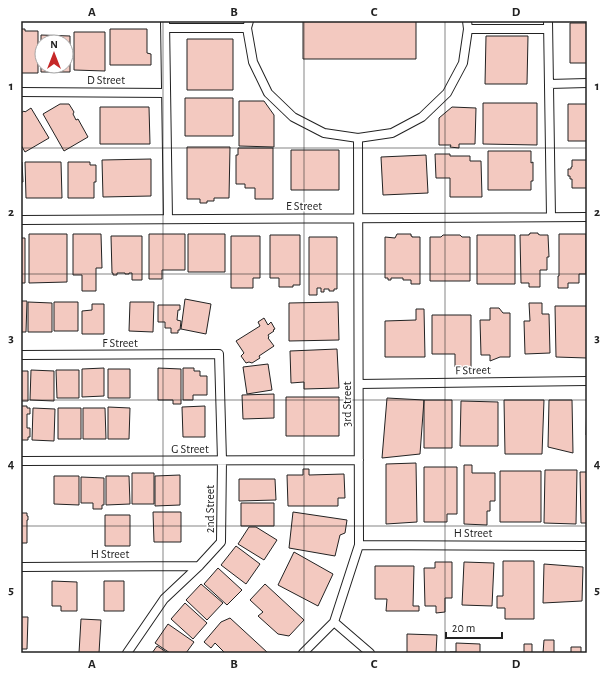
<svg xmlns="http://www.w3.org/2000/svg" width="608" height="674" viewBox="0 0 608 674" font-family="'Alegreya Sans',sans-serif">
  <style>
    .building { fill: #f3c9c0; stroke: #222; fill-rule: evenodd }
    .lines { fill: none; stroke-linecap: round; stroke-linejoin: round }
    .lane-casing { stroke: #222; stroke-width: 10 }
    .lane { stroke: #fff; stroke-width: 8 }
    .grid { fill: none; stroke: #222; stroke-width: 1; stroke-opacity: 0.55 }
    .labels { text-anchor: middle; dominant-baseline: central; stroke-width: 3; stroke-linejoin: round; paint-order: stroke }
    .street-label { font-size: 12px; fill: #222; stroke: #fff }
    .neatline { fill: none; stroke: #222; stroke-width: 1.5 }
    .grid-label { font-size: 13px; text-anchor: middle; font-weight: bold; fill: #222 }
  </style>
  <rect width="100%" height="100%" fill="#fff"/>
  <path class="building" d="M303 21H416V59H303Z
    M570 23H587V63H570Z
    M21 29H25V31H38V73H21Z
    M110 29H147V53L151 54V65H110Z
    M74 32H105V71L74 70Z
    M41 35 70 36V72H41ZM42 42H66V66H42Z
    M486 36H528L527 84H485Z
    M187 39H233V90H187Z
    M185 98H233V136H185Z
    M239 101H264L274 115V147L239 146Z
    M483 103H537V145L483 144Z
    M60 104H69L74 112 73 114 76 120 78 119 88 137 64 151 43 114Z
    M568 104H587V141H568Z
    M100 107H149L150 144H100Z
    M452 107 476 108 475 144H459V148L450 147 451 145H439V118Z
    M31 108 49 138 25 152 21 145V113L24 111 25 112Z
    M187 147H230L229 198H214V201H207V203H200V199H187Z
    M238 148H273V199H255V188H245V184H236V155H238Z
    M291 150H339V190H291Z
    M488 151H531V163L533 162V181H531V190H488Z
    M435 154H450V156H470V161H481L482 197H450V178H436Z
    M426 155 428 193 383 195 381 157Z
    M151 159V196L103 197 102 160Z
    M572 160H587V188H572V179H570V176H568V169H571V167H572Z
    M21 162H22L23 182H21Z
    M25 162H61L62 198H26Z
    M68 162H90V165H96V182H94V198H68Z
    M530 233H538V234L540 235H548L549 257H547V270H540V287H529V283H521L520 235H529V234H530Z
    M29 234H67V282L29 283Z
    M73 234H101L102 268H96V291H82V275H73Z
    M149 234H185V270H162V279H149Z
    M188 234H225V272H188Z
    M397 234H411V236H412V237H420V284H411V280H403V278H391V280H388V278H385V237L395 238Z
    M559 234H586V274H579V283H568V288H558V276H559Z
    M270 235H300V285H293V287H279V278H270Z
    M443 235H460L462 237H470V281H430V237H441Z
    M477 235H515V284H477Z
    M111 236H142V280H132V273H129V274H125V273H117V275H113V273H112Z
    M231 236H260V278H253V288H231Z
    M309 237H337V289H334V291H329V289H324V292H321V288H317V295H309Z
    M21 238H25V283H21Z
    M185 299 211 304 206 334 181 329Z
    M21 301H27L26 332H21Z
    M28 302 52 303V332H28Z
    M54 302H78V331H54Z
    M130 302H154L153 332 129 331Z
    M338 302 339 340 289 341V303Z
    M529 303H542V314H549L550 353 525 354 524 321H530Z
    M92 304H104V334H82V311L92 310Z
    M158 305H180V310H178L177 320 181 321 180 330H178V333H171V328H165V322H158Z
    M555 306H587V358L556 357Z
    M490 308H499L503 313H510V357H500L490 361V355H481L480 320H490Z
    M416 309H424L425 357H385V321L416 320Z
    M432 315H471V367H455V354H432Z
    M264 318 268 325 271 322 275 329 273 330 274 331 268 335 269 337 268 338 274 346 259 356 260 358 252 363 249 362 246 363 241 356 244 353 236 341 260 326 258 322Z
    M337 349 339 388 304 389V382L291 383 290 351Z
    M268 364 272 390 247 394 243 367Z
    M104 368V396L82 397V369Z
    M158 368 181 369V404H173V400H158Z
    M183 368H194V371H200V376H207V395H193V400H183Z
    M108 369H130V398H108Z
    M31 370 54 371V401L30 400Z
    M56 370H79V398H57Z
    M21 371H28V401H21Z
    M274 394V418L243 419 242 395Z
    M286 397H339V436H286Z
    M387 398 424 400 420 454 382 458Z
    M587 398V435H586Z
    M424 400H452V448H424Z
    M504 400H544L542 454H505Z
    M549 400H572L573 453 548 447Z
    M461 401 498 402V446H460Z
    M21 406H27V408H30V414H27V428H30V437H28V440H21Z
    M205 406V437H183L182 407Z
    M108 407 130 408 129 439H108Z
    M33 408 55 409 54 441 32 440Z
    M58 408H81V439H58Z
    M83 408H105L106 439H83Z
    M416 463 417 522 386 524V464Z
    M464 465H472V473H495V501H490V511H487V525L464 524Z
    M424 467H457V514H447V522H424Z
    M303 469H309V475L344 474 345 498H338V506H288L287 475H303Z
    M545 470H577L576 524 544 523Z
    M500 471H541V522H500Z
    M580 472H587V523H581Z
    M132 473H154V504H132Z
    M180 475V505L155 506V476Z
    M54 476H79V505L54 504Z
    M106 476H129L130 504 106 505Z
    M81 477 104 478V505H102V509H93V503H81Z
    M239 479H275L276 500 239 501Z
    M241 503H274V526H241Z
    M153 512H181V542H154Z
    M293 512 347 520 345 533 340 535 335 556 289 548Z
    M21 513H27V516H28V520H27V543H21Z
    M105 515H130V546H105Z
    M249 527H256L277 540 264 560 238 544Z
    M236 546 260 564 246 584 221 565Z
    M294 552 333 574 318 606 278 585Z
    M503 561H534V619H505V608H497V596H503Z
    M435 562H452V598H445V612L436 613V606H425L424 568H435Z
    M464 562 494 563 492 606 462 605Z
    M544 564 583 567 582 601 543 603Z
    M375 566H414L413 606H419V611H386L387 599H375Z
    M218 568 242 590 227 605 204 584Z
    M52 581 77 582V611H61V606H52Z
    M104 581H124V611H104Z
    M201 584 223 603 207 620 186 600Z
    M265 584 304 620 289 636 278 634 258 616 263 612 250 600Z
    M185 603 207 623 193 639 171 619Z
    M21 617H28L27 649H21Z
    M230 618 268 653H225L215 643 211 648 204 642 221 622Z
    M81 619 101 620 99 653H79Z
    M168 624 194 642 186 653H170L155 643Z
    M407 634 437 635 436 653H407Z
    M544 640H554V653H543Z
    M456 643 480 644V653H450V652H456Z
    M524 644H532V653H524Z
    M157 646 168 653H152Z
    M571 647H581V653H571Z"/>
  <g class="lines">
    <g class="lane-casing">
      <path id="lane" d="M165 21 168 219
        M249 21 247 28 253 62 268 93 293 117 324 133 358 138 392 133 422 117 447 93 463 63 468 29 467 21
        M548 21 551 217
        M165 28H247
        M468 29H548
        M549 84 587 83
        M21 92 166 93
        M21 220 587 217
        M21 355 219 354 222 460 221 542 199 566 164 599 127 653
        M359 384 587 381
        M21 461 359 460
        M359 545 587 546
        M21 567 199 566
        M334 622 370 653
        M303 653 334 622 359 545 358 138"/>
    </g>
    <use href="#lane" class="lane"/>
  </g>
  <path class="grid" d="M163 21V653M304 21V653M445 21V653M21 148H587M21 274H587M21 400H587M21 526H587"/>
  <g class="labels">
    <g class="street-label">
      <text x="106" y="80">D Street</text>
      <text x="304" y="206">E Street</text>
      <text x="120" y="343">F Street</text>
      <text transform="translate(473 370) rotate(-1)">F Street</text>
      <text transform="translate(347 404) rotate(-90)">3rd Street</text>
      <text x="190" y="449">G Street</text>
      <text transform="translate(210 509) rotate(-90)">2nd Street</text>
      <text x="473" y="533">H Street</text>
      <text x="110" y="554">H Street</text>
    </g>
  </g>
  <rect width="608" height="674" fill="none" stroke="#ffffff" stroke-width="44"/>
  <g transform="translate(54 54)"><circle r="19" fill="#ffffff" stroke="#a7a7a7"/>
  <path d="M0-3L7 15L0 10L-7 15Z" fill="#c62828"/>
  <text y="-6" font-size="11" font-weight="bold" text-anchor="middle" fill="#222222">N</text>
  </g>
  <path d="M446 632v6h56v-6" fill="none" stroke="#222222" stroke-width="2"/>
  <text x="452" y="632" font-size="12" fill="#222222" stroke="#ffffff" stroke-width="3" paint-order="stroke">20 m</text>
  <rect x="22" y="22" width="564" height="630" class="neatline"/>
  <g class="grid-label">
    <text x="92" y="16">A</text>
    <text x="234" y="16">B</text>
    <text x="374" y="16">C</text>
    <text x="516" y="16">D</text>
    <text x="11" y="90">1</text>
    <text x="597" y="90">1</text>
    <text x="11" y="216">2</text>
    <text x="597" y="216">2</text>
    <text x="11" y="342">3</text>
    <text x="597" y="342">3</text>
    <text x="11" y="468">4</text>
    <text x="597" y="468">4</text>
    <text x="11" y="594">5</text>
    <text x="597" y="594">5</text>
    <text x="92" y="668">A</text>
    <text x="234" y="668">B</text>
    <text x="374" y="668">C</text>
    <text x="516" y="668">D</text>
  </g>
</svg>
